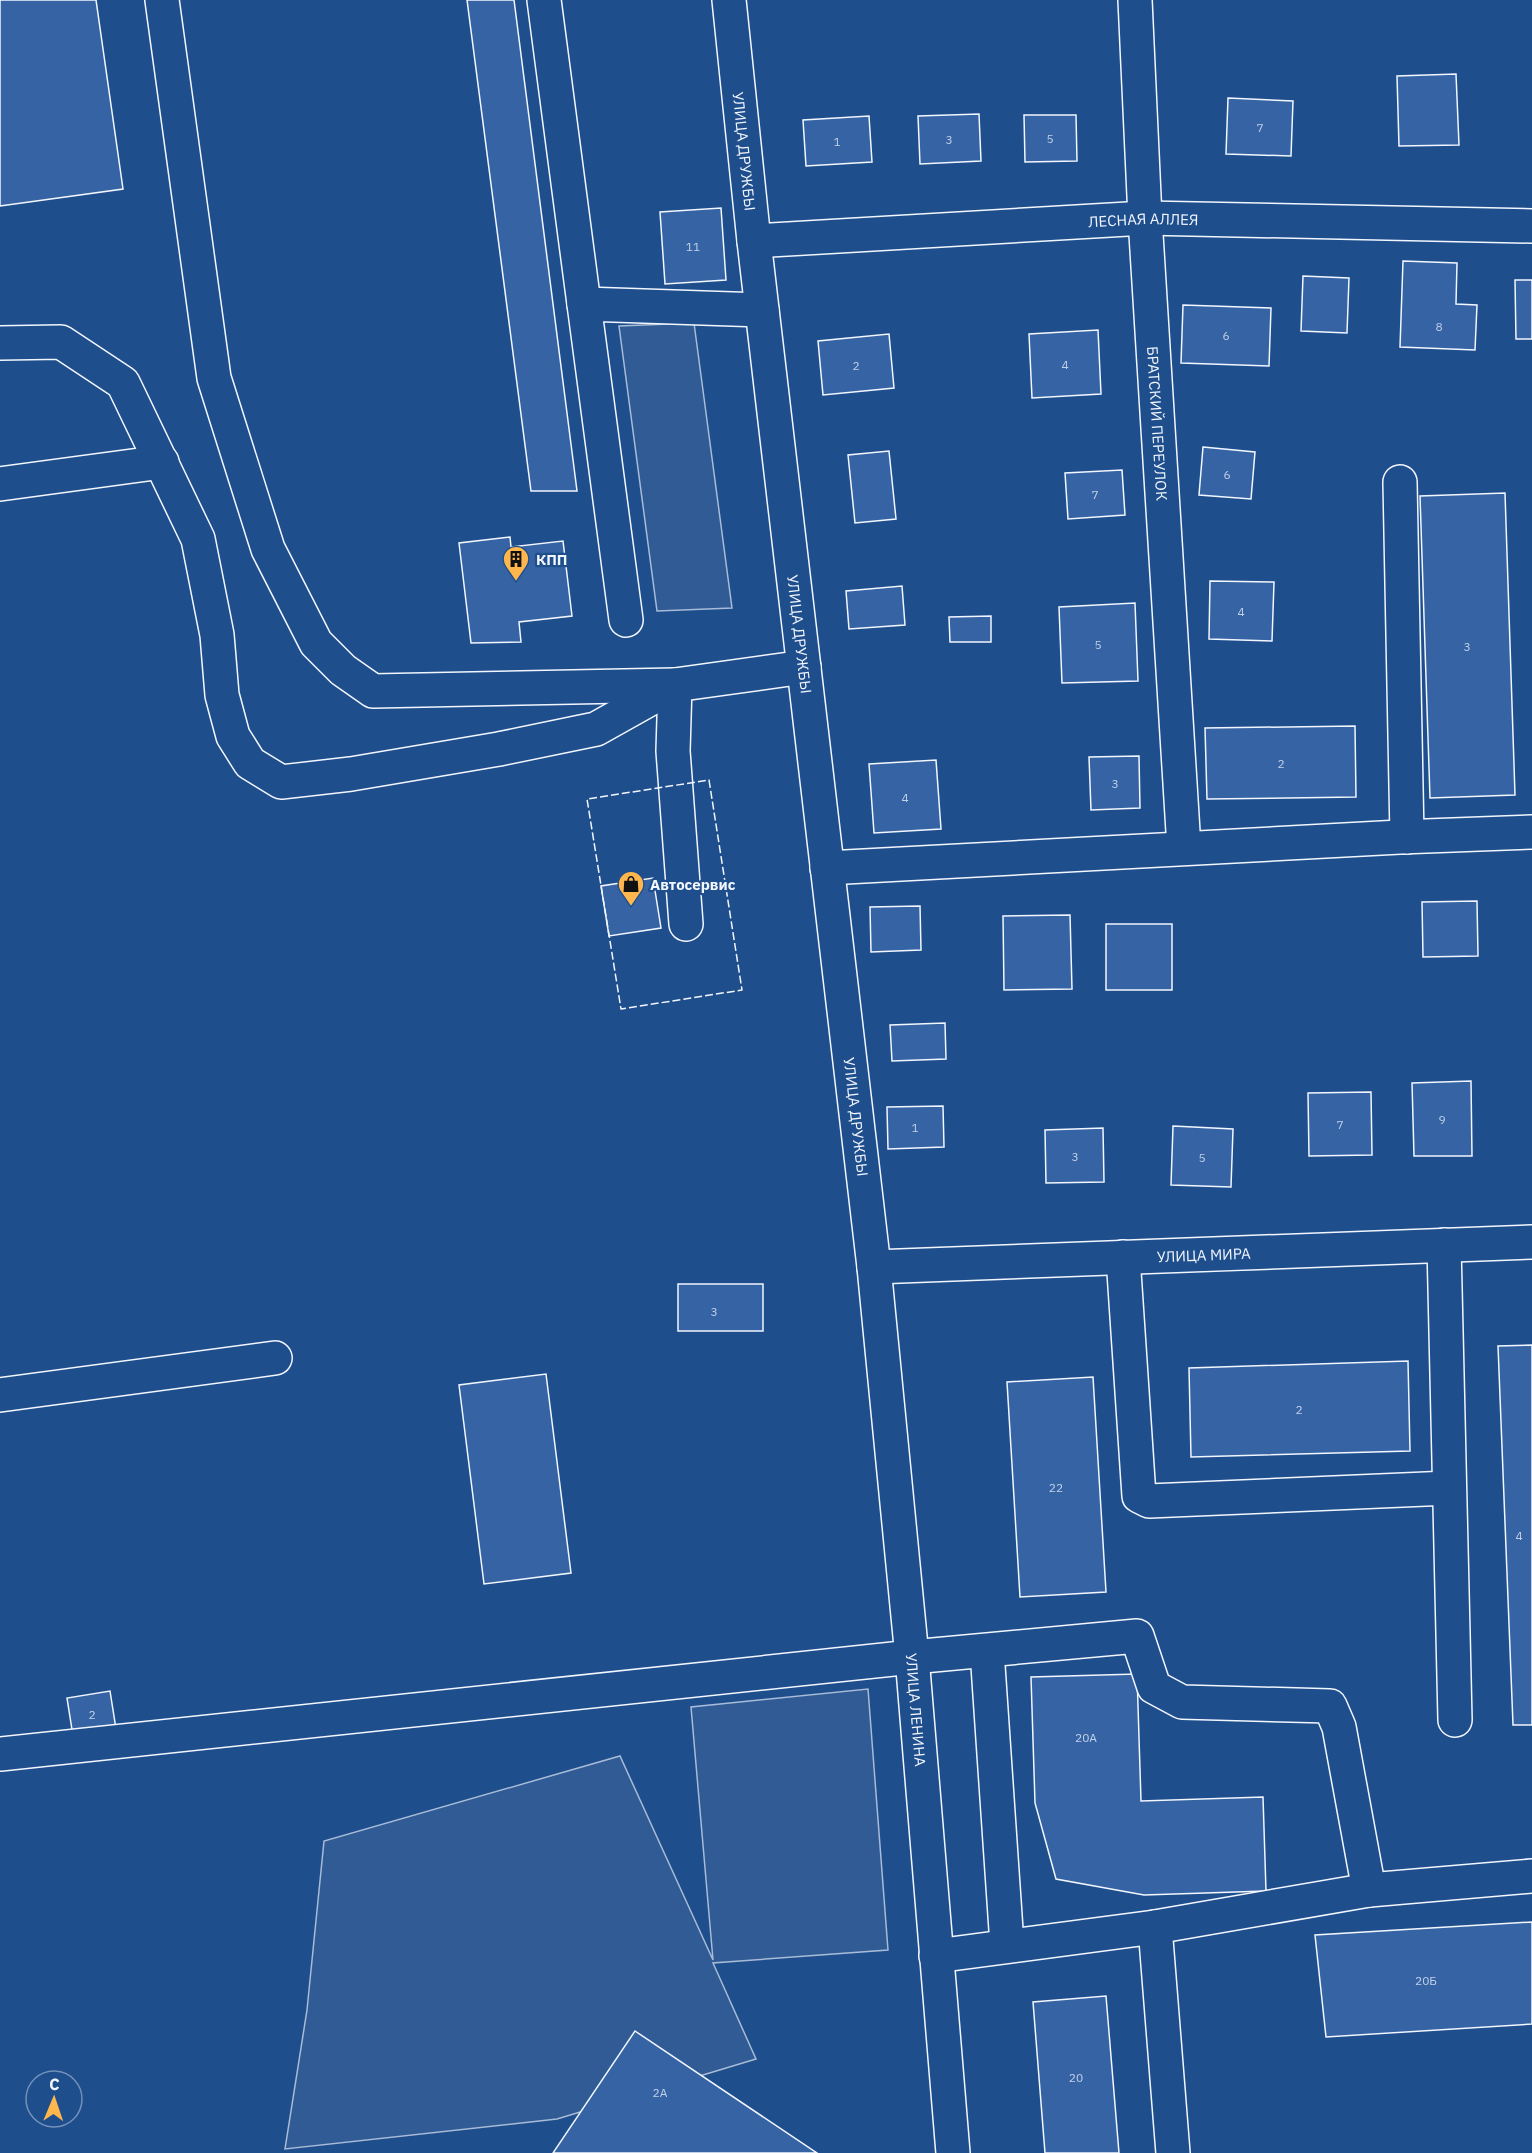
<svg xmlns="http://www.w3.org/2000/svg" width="1532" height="2153" viewBox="0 0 1532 2153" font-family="'IBM Plex Sans',sans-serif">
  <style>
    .built { fill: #305b95; stroke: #a8bbd7; stroke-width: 1.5 }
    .building { fill: #3563a3; stroke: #f2f6ff; stroke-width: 1.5 }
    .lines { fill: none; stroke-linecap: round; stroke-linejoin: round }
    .minor-casing { stroke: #f2f6ff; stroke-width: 36 }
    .minor { stroke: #1f4e8c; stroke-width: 33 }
    .fence { stroke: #f2f6ff; stroke-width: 1.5; stroke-dasharray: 8 3; stroke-linecap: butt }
    .labels { text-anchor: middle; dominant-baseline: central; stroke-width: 4.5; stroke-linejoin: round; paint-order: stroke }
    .number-label { font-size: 12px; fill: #c3d1e8 }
    .street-label { font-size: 15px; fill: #f2f6ff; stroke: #1f4e8c }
    .poi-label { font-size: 15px; font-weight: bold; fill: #f2f6ff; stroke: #1f4e8c; text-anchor: start }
  </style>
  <rect width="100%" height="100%" fill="#1f4e8c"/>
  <path class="built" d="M694 323 732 608 657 611 619 326Z
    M868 1689 888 1950 713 1963 756 2059 557 2119 285 2149 307 2010 324 1841 620 1756 713 1960 691 1707Z"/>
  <path class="building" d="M0 0H96L123 189 0 206Z
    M467 0H514L577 491H531Z
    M1456 74 1459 145 1399 146 1397 76Z
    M1228 98 1293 101 1291 156 1226 154Z
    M979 114 981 161 920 164 918 116Z
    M1024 115H1076L1077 161 1025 162Z
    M869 116 872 162 806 166 803 120Z
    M721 208 726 280 665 284 660 212Z
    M1403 261 1457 263 1456 304 1477 305 1475 350 1400 347Z
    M1303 276 1349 278 1347 333 1301 331Z
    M1515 280H1532V339H1516Z
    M1183 305 1271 308 1269 366 1181 363Z
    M1098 330 1101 394 1032 398 1029 334Z
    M889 334 894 388 823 395 818 341Z
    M1203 447 1255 452 1251 499 1199 495Z
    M889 451 896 519 855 523 848 455Z
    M1122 470 1125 515 1068 519 1065 473Z
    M1505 493 1515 795 1430 798 1420 496Z
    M510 537 511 547 563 541 572 616 519 622 521 642 471 643 459 543Z
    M1210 581 1274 582 1272 641 1209 639Z
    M902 586 905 625 849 629 846 591Z
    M1135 603 1138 681 1062 683 1059 607Z
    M991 616V642H950L949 617Z
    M1355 726 1356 797 1207 799 1205 728Z
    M1139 756 1140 808 1091 810 1089 757Z
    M936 760 941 829 874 833 869 764Z
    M653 878 661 928 609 936 601 886Z
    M1477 901 1478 956 1423 957 1422 902Z
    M920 906 921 950 871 952 870 907Z
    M1070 915 1072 989 1004 990 1003 916Z
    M1106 924H1172V990H1106Z
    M945 1023 946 1059 892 1061 890 1025Z
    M1471 1081 1472 1156H1414L1412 1083Z
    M1371 1092 1372 1155 1309 1156 1308 1093Z
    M943 1106 944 1147 888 1149 887 1107Z
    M1173 1126 1233 1129 1231 1187 1171 1185Z
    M1103 1128 1104 1182 1046 1183 1045 1130Z
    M678 1284H763V1331H678Z
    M1532 1345V1725H1513L1498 1346Z
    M1408 1361 1410 1451 1191 1457 1189 1368Z
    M546 1374 571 1573 484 1584 459 1385Z
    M1093 1377 1106 1592 1020 1597 1007 1382Z
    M1137 1674 1141 1801 1263 1797 1266 1891 1144 1895 1056 1879 1035 1803 1031 1677Z
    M110 1691 116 1729 73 1736 67 1698Z
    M1532 1922V2024L1326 2037 1315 1935Z
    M1106 1996 1119 2153H1045L1033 2002Z
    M635 2031 817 2153H553Z"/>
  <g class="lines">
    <g class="minor-casing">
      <g id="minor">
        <path d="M162 0 214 378 268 549 316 643 343 670 373 691 675 685"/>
        <path d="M544 0 584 304"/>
        <path id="s1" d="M729 0 754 241 874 1267 912 1657 953 2153"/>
        <path id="s2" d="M1135 0 1145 218 1184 848"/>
        <path id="s3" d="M754 241 1145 218 1532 226"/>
        <path d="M0 343 61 342 123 383 198 539 217 635 222 695 233 736 250 763 281 782 351 774 499 749 596 729 671 687"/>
        <path d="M1400 482 1407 837"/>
        <path d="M0 484 162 462"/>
        <path d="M626 620 584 304 762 310"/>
        <path d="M827 868 1400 837 1532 832"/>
        <path d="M686 924 673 751 675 685 804 667"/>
        <path d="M1444 1245 1455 1720"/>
        <path d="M1123 1257 1139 1496 1149 1501 1449 1488"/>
        <path id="s4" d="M874 1267 1532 1242"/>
        <path d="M0 1395 275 1358"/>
        <path d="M987 1651 1007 1945"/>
        <path d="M0 1754 912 1657 1137 1636 1154 1687 1182 1702 1330 1706 1339 1727 1369 1890"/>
        <path d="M1155 1927 1173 2153"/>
        <path d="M936 1956 1155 1927 1369 1890 1532 1876"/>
      </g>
    </g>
    <use href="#minor" class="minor"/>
    <path class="fence" d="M709 780 742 990 621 1009 587 799Z"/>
  </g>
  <defs>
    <g id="building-pin" transform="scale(1.35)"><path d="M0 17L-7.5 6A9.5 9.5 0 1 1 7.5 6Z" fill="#ffb74d" stroke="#1f4e8c"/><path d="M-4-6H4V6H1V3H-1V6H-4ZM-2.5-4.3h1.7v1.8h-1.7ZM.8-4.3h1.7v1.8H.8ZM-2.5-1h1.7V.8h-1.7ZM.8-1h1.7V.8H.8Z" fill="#111"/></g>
    <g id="shop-pin" transform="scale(1.35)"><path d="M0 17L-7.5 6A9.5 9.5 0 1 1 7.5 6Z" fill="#ffb74d" stroke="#1f4e8c"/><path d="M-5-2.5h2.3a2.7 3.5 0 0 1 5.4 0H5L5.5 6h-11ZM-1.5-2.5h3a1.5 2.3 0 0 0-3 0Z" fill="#111"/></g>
  </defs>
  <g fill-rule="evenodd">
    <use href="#building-pin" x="516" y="559"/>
    <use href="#shop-pin" x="631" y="884"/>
  </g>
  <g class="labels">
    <g class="number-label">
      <text x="1260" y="127">7</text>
      <text x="1050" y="138">5</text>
      <text x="949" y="139">3</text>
      <text x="837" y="141">1</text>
      <text x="693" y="246">11</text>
      <text x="1439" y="326">8</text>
      <text x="1226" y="335">6</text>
      <text x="1065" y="364">4</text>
      <text x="856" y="365">2</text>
      <text x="1227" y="474">6</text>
      <text x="1095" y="494">7</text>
      <text x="1241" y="611">4</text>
      <text x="1098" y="644">5</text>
      <text x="1467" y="646">3</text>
      <text x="1281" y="763">2</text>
      <text x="1115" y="783">3</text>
      <text x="905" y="797">4</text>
      <text x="1442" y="1119">9</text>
      <text x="1340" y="1124">7</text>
      <text x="915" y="1127">1</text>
      <text x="1075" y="1156">3</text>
      <text x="1202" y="1157">5</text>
      <text x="714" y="1311">3</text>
      <text x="1299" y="1409">2</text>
      <text x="1056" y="1487">22</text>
      <text x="1519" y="1535">4</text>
      <text x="92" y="1714">2</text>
      <text x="1086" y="1737">20А</text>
      <text x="1426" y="1980">20Б</text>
      <text x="1076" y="2077">20</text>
      <text x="660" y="2092">2А</text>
    </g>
    <g class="street-label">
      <text stroke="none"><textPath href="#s1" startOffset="152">УЛИЦА ДРУЖБЫ</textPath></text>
      <text stroke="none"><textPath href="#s3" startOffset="390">ЛЕСНАЯ АЛЛЕЯ</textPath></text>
      <text stroke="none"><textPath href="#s2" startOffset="424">БРАТСКИЙ ПЕРЕУЛОК</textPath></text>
      <text stroke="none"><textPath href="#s1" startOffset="638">УЛИЦА ДРУЖБЫ</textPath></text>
      <text stroke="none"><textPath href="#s1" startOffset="1124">УЛИЦА ДРУЖБЫ</textPath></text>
      <text stroke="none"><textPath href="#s4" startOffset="330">УЛИЦА МИРА</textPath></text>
      <text stroke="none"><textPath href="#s1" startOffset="1720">УЛИЦА ЛЕНИНА</textPath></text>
    </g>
    <g class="poi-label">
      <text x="536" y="559">КПП</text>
      <text x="650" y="884">Автосервис</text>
    </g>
  </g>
  <g transform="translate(54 2099) rotate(2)"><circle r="28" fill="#1f4e8c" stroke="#7391ba" stroke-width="1.5"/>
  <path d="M0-4.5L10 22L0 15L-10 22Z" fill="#ffb74d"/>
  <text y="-9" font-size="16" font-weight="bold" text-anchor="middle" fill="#f2f6ff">С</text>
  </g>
</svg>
